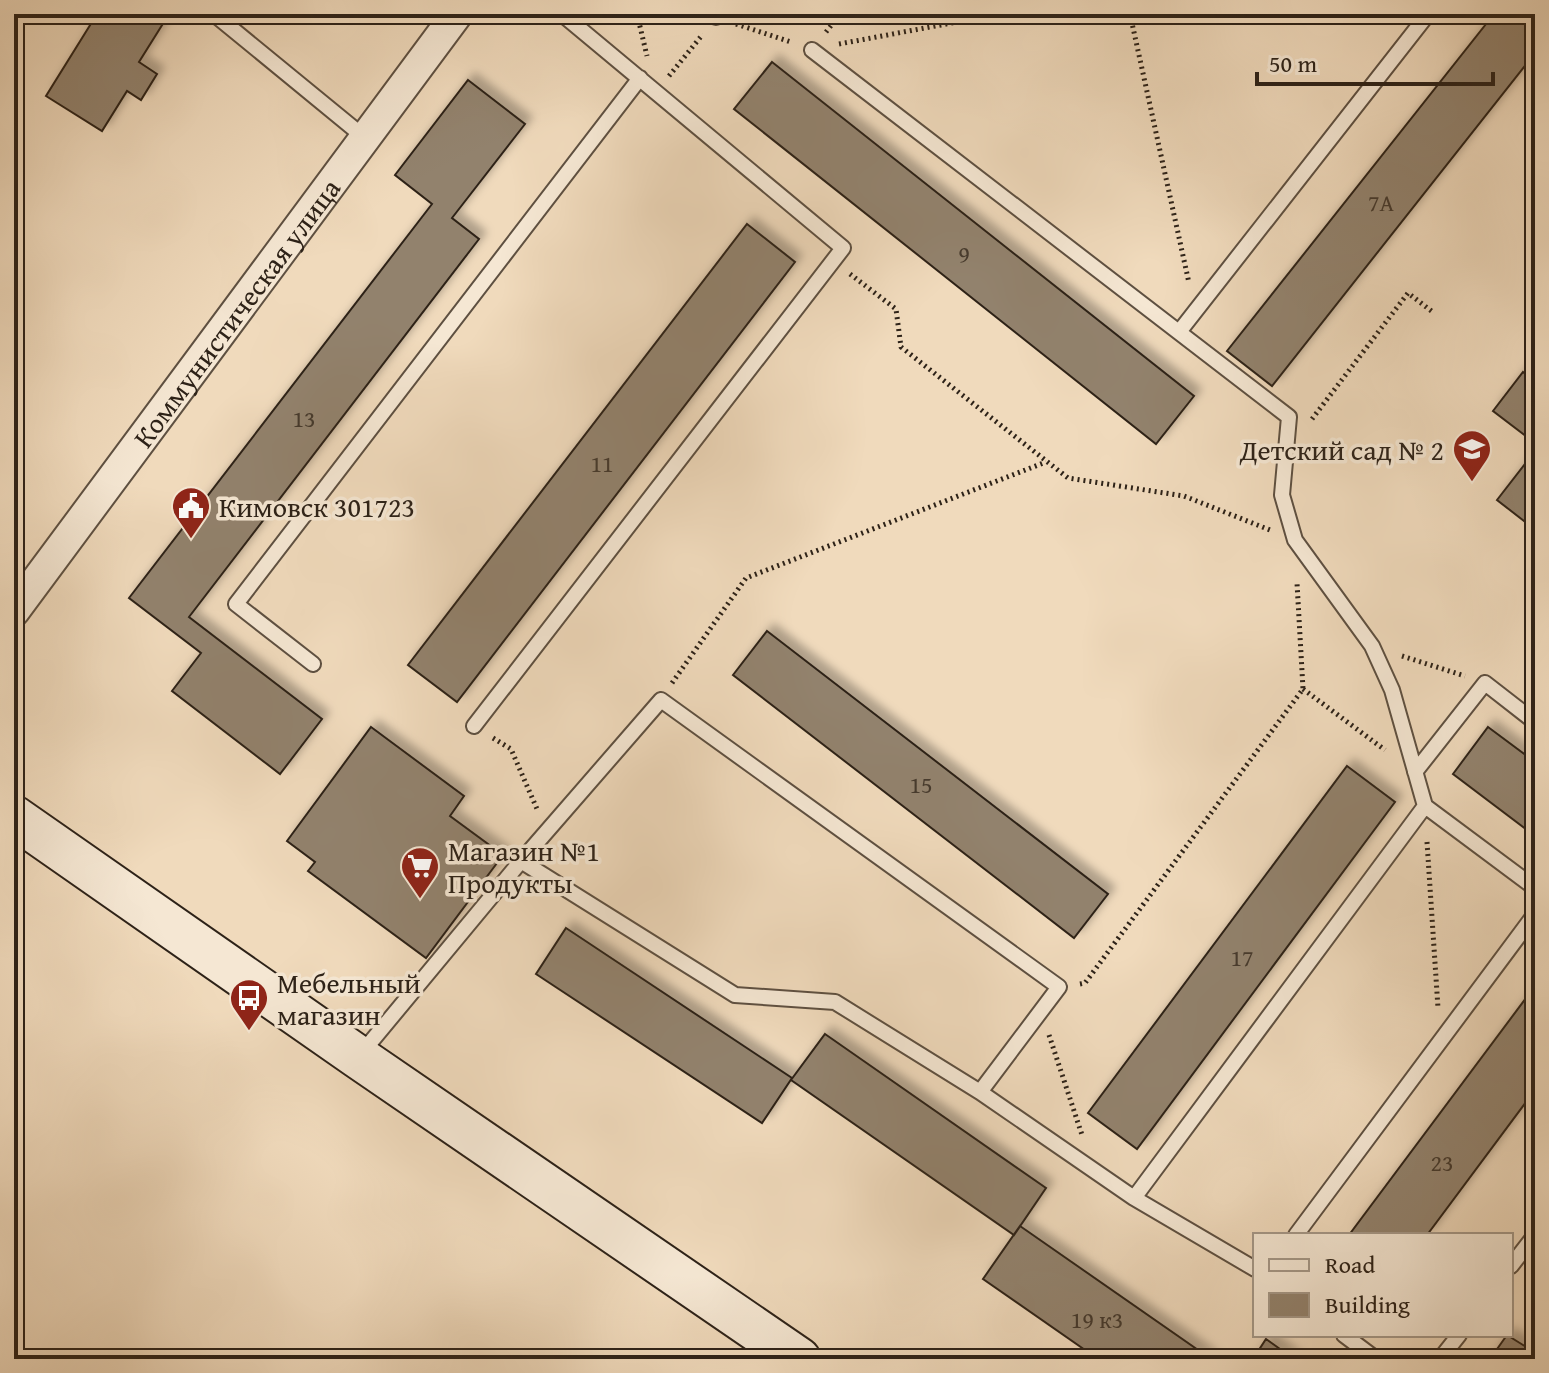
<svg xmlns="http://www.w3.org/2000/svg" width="1549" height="1373" viewBox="0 0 1549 1373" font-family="'Gentium Book Plus',serif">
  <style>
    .building { fill: #92826d; stroke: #2d2218; stroke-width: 2; filter: url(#shadow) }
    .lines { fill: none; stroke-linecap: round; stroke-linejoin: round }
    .service-casing { stroke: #5e5041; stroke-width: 18 }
    .minor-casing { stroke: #5e5041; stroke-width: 34 }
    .secondary-casing { stroke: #2d2218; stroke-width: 46 }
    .path { stroke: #2d2218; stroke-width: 5; stroke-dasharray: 2 4; stroke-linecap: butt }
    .service { stroke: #f5e7d3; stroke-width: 14 }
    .minor { stroke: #f5e7d3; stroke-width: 30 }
    .secondary { stroke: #f5e7d3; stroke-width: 42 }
    .labels { text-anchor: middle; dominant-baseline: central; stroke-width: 7; stroke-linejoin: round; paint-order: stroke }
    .number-label { font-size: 24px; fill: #463a2d }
    .street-label { font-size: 28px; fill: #2d2218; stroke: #f5e7d3 }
    .poi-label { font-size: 28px; fill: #2d2218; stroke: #f5e7d3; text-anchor: start }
  </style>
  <defs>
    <filter id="shadow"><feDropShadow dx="7" dy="-7" stdDeviation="4" flood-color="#0004"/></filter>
  </defs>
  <rect width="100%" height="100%" fill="#f0dabc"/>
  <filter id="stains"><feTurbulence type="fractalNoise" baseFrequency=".0025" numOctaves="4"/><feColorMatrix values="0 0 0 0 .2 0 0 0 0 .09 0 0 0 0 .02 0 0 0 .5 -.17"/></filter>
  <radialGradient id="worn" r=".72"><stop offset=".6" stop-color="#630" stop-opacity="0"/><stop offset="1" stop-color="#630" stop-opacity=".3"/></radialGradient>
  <path class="building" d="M97 14H169L139 62 157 74 141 100 127 91 102 131 46 96Z
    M1494 14H1535V53L1272 386 1227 351Z
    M772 62 1194 396 1156 444 734 109Z
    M468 80 525 124 452 218 479 239 189 617 322 719 280 774 172 691 201 653 129 598 432 204 395 175Z
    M747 224 795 262 457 702 408 665Z
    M1523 372 1535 382V443L1493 411Z
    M1535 451V525L1533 528 1497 500Z
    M767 631 1108 894 1074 938 733 675Z
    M371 727 464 796 450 816 503 855 426 958 308 871 315 862 287 841Z
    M1488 727 1535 762V836L1453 774Z
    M1347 766 1395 802 1137 1149 1088 1113Z
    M566 928 792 1078 762 1123 536 974Z
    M1535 986V1090L1427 1235H1349Z
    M825 1034 1046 1188 1014 1235 791 1080Z
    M1020 1226 1211 1359H1098L983 1279Z
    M1507 1335 1531 1350 1524 1359H1490Z
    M1266 1339 1294 1359H1253Z"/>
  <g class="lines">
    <g class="service-casing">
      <path id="service" d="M214 14 364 137
        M716 17 719 14
        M812 50 1289 417 1282 495 1295 540 1372 646 1392 690 1425 806
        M1179 332 1428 14
        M313 664 236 604 640 78
        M474 726 843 248 562 14
        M1415 772 1485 683 1535 722
        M521 861 735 995 835 1002 980 1092 1134 1198 1255 1269
        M360 1055 521 861 661 700 1059 987 980 1092
        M1134 1198 1425 806 1535 888
        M1296 1235 1535 914
        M1511 1266 1535 1235
        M1344 1335 1376 1359
        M1440 1359 1459 1335"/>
    </g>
    <g class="minor-casing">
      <g id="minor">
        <path id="s1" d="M14 611 457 14"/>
      </g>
    </g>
    <g class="secondary-casing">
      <path id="secondary" d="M14 817 358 1057 799 1359"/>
    </g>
    <path class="path" d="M637 14 647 56
      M1130 14 1189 283
      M736 24 791 42
      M826 32 840 14
      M839 44 1000 14
      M669 76 703 34
      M850 274 896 309 901 347 1068 478 1184 496 1270 530
      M1312 419 1408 293 1434 313
      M1402 656 1465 676
      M672 683 746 578 1046 462
      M1303 689 1385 750
      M493 738 511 749 537 809
      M1427 842 1438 1008
      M1080 984 1085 983 1303 689 1297 583
      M1049 1035 1082 1135"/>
    <use href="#service" class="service"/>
    <use href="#minor" class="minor"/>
    <use href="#secondary" class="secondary"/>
  </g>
  <defs>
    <g id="school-pin" transform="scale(2)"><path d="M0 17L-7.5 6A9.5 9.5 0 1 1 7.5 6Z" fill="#8f2418" stroke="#f5e7d3"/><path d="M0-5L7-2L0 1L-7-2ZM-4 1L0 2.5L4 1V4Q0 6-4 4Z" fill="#fff"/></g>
    <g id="civic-pin" transform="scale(2)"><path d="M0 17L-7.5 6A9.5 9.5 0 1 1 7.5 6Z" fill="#8f2418" stroke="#f5e7d3"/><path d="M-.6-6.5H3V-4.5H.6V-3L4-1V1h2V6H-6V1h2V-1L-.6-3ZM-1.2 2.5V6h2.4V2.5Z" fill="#fff"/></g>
    <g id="supermarket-pin" transform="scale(2)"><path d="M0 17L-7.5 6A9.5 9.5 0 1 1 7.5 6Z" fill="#8f2418" stroke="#f5e7d3"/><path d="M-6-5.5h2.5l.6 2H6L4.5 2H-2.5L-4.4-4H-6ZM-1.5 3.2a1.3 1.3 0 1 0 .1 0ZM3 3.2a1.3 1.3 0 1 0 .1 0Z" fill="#fff"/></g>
    <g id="bus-pin" transform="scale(2)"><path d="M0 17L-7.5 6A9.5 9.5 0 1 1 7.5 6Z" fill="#8f2418" stroke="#f5e7d3"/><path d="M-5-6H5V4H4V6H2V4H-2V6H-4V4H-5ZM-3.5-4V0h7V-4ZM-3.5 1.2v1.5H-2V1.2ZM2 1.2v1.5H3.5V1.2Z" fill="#fff"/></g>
  </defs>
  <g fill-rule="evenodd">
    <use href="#school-pin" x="1472" y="449"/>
    <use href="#civic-pin" x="191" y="506"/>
    <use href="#supermarket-pin" x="420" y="866"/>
    <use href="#bus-pin" x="249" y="998"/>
  </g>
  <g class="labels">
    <g class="number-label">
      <text x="1381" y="202">7А</text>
      <text x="964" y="253">9</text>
      <text x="304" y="418">13</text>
      <text x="602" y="463">11</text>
      <text x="921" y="784">15</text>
      <text x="1242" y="957">17</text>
      <text x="1442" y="1162">23</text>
      <text x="1097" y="1319">19 к3</text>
    </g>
    <g class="street-label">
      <text stroke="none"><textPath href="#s1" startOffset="372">Коммунистическая улица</textPath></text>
    </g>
    <g class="poi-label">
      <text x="1444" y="449" text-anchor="end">Детский сад № 2</text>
      <text x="219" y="506">Кимовск 301723</text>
      <text x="448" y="850">Магазин №1<tspan x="448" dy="32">Продукты</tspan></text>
      <text x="277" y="982">Мебельный<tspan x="277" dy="32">магазин</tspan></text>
    </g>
  </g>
  <rect width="1549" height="1373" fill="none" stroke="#f0dabc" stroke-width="48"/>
  <rect x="16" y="16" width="1517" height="1341" fill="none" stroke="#2d2218" stroke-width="4"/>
  <rect x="24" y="24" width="1501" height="1325" fill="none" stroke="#2d2218" stroke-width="2"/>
  <rect x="1253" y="1233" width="260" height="104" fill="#f5e7d3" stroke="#a59888" stroke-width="2"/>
  <rect x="1269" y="1259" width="40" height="12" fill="#f5e7d3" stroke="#a59888" stroke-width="2"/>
  <text x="1325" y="1273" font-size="24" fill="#2d2218">Road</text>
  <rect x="1269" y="1293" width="40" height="24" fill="#92826d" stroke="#a59888" stroke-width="2"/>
  <text x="1325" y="1313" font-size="24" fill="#2d2218">Building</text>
  <path d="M1257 72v12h236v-12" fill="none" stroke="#2d2218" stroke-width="4"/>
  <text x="1269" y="72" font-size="24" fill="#2d2218" stroke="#f5e7d3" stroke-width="6" paint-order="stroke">50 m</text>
  <rect width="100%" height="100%" filter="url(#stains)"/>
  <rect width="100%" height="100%" fill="url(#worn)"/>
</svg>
